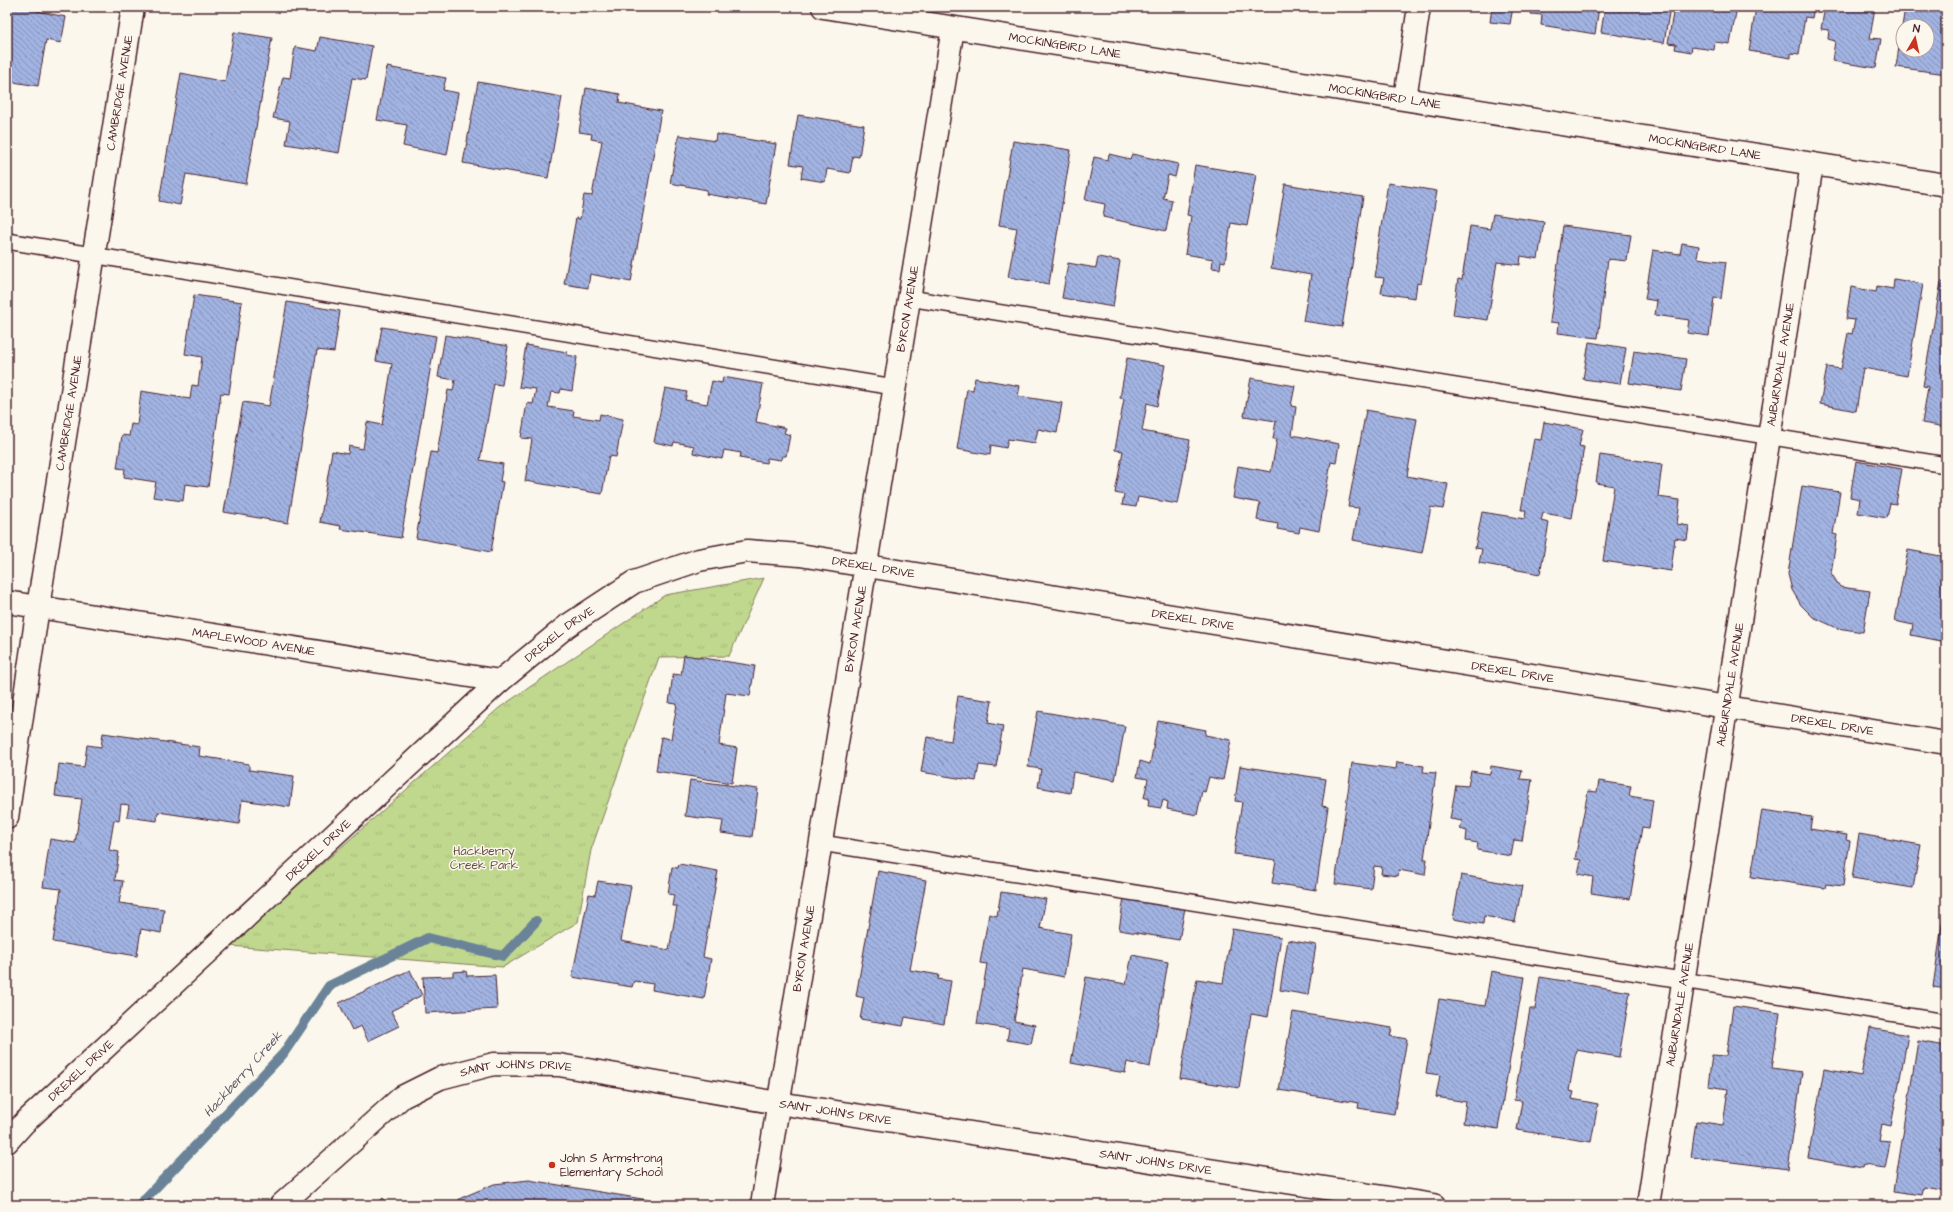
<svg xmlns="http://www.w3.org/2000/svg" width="1953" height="1212" viewBox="0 0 1953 1212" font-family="'Architects Daughter',sans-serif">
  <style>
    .park { fill: url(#park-tufts); stroke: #857c5c }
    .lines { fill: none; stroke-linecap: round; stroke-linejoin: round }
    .stream { stroke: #6a8398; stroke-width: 10 }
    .building { fill: url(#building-back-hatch); stroke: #4a1f2b; fill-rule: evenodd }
    .service-casing { stroke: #4a1f2b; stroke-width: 18 }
    .minor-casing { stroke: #4a1f2b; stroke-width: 25 }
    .secondary-casing { stroke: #4a1f2b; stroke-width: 25 }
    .service { stroke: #fbf7ec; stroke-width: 15 }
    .minor { stroke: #fbf7ec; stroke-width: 22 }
    .secondary { stroke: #fbf7ec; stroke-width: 22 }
    .poi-dot { fill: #c8321e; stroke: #fbf7ec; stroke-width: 1.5 }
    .labels { text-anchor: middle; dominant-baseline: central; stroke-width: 3; stroke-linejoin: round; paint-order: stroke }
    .street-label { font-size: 12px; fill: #4a1f2b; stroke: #fbf7ec }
    .park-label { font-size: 12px; fill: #684d44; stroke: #fbf7ec }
    .poi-label { font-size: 12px; fill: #4a1f2b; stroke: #fbf7ec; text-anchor: start }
    .water-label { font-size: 13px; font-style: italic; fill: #5a5161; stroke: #fbf7ec }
  </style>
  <defs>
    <pattern id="park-tufts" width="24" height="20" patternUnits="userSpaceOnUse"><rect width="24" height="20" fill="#c0d88e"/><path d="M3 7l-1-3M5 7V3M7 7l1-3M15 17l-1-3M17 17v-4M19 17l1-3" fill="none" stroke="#a6b97b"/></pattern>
    <pattern id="building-back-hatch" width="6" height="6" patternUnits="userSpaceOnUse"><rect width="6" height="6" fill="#a1b3e2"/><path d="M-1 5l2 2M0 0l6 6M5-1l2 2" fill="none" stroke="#8591b7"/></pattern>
  </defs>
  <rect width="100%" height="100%" fill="#fbf7ec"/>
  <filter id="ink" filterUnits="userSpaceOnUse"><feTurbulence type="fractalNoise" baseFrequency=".025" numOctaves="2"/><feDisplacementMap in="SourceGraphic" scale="8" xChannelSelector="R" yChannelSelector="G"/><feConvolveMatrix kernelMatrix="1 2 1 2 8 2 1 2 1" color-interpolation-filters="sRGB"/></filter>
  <g filter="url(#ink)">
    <path class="park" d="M764 578 729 656 659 657 591 850 578 922 503 967 229 946 499 708 665 595Z"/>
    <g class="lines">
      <path class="stream" d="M139 1205 283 1054 329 986 428 938 503 956 536 921"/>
    </g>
    <path class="building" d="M7 7H37V11L66 17 61 43 46 40 38 86 7 81Z
      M1492 7H1513L1510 24 1490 22Z
      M1532 7H1599L1595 34 1541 25 1542 15 1531 14Z
      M1605 7H1670L1664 43 1601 32Z
      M1674 7H1737L1730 44 1715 42 1714 50 1692 47 1691 52 1675 49 1676 44 1668 43Z
      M1756 7H1814L1812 18 1805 17 1799 54 1791 53V58L1749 51Z
      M1825 7H1875L1870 38 1881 39 1876 68 1832 61 1835 41 1828 39 1829 30 1821 29Z
      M1905 7H1941L1946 9V74L1896 67ZM1903 26H1927V50H1903Z
      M234 32 272 38 246 184 186 174 180 205 159 201 181 73 225 82Z
      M320 37 372 46 366 80 352 78 339 153 286 144 290 121 273 118 283 77 290 78 295 47 317 51Z
      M387 67 446 78 443 90 458 93 447 155 403 146 407 125 377 120Z
      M478 82 562 97 548 178 463 163Z
      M586 88 620 94 619 103 661 111 631 282 590 274 588 288 564 284 576 218 580 219 584 195 592 196 602 141 591 139 592 134 579 132Z
      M798 115 864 125 859 157 853 156 850 173 827 169 825 182 801 178 803 166 790 164Z
      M716 134 776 144 766 204 706 194 707 190 670 183 679 135 715 141Z
      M1013 141 1071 150 1049 284 1008 277 1017 228 999 225Z
      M1109 154 1130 159 1132 154 1178 164 1175 177 1168 175 1163 198 1172 200 1166 231 1103 217 1105 204 1085 200 1094 157 1108 160Z
      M1195 165 1256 175 1247 226 1231 223 1225 262 1221 261 1220 269 1212 268 1213 259 1185 254 1191 216 1187 215Z
      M1388 183 1437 191 1421 284 1417 283 1415 298 1381 293 1384 278 1375 277 1378 258H1376Z
      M1285 184 1363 197 1342 327 1303 321 1311 275 1271 268Z
      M1493 214 1544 222 1538 259 1521 256 1520 265 1497 262 1488 320 1453 315 1458 279 1462 280 1470 226 1490 229Z
      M1563 226 1631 235 1627 261 1608 259 1598 338 1558 333 1559 323 1550 322Z
      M1682 243 1699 246 1697 258 1726 262 1721 299 1714 298 1709 336 1687 333 1689 320 1655 315 1657 301 1645 299 1653 250 1680 254Z
      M1098 257 1120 261 1113 307 1062 298 1068 263 1096 268Z
      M1894 279 1923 284 1907 376 1863 368 1856 411 1820 404 1827 367 1841 369 1848 333 1852 334 1855 320 1846 319 1851 287 1876 292 1877 286 1893 289Z
      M1941 282 1946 283V427L1922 423 1928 387 1923 386Z
      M194 295 242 302 229 394 221 393 208 487 185 484 183 501 153 497 156 482 124 477 125 469 117 468 122 435 129 436 131 424 137 425 141 391 190 399 192 385 198 386 202 357 185 354Z
      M287 302 340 311 334 352 317 350 288 523 224 512 243 402 269 406Z
      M382 327 436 336 401 538 340 529 341 526 320 522 332 451 348 454 349 446 363 449 367 422 382 425 392 364 376 361Z
      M445 335 508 346 502 385 494 384 480 460 503 464 500 481 503 482 491 552 416 538 431 452 437 453 448 390 453 391 455 380 438 377Z
      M1589 342 1626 348 1620 384 1583 379Z
      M526 345 567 352V355L577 357 572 391 561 389 560 393 551 392 548 407 574 411 573 416 599 420 600 414 623 419 616 457 609 456 602 494 525 481 532 439 521 438 527 403 533 404 536 389 519 387Z
      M1634 351 1686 359 1681 391 1629 383Z
      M1127 358 1165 365 1157 406 1147 403 1142 431 1190 440 1178 504 1138 497 1136 507 1122 505 1124 495 1115 493 1123 451 1115 450 1124 399 1120 398Z
      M723 377 763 384 756 422 786 428 784 433 790 435 786 456H782L781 460 767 458 766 463 740 458 741 453 724 450 722 459 693 453 694 446 674 442 673 446 654 442 665 388 687 392 685 400 707 404 712 381 722 383Z
      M975 378 1020 386 1018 396 1062 403 1057 433 1038 429 1035 443 1008 439 1006 448 991 445 990 455 957 449 967 389 973 390Z
      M1251 378 1295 386 1291 406 1296 407 1292 435 1339 444 1336 463 1331 462 1319 531 1300 527 1299 533 1277 529 1278 524 1257 520 1260 503 1233 498 1238 466 1271 472 1277 439H1273L1276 421 1244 416Z
      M1366 410 1417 419 1407 476 1448 484 1443 509 1431 507 1422 553 1353 540 1359 508 1348 507Z
      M1544 422 1583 429 1579 446 1584 447 1572 518 1543 513 1541 521 1549 523 1540 574 1479 563 1482 549 1475 548 1482 512 1525 519 1526 510H1521L1534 439 1541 440Z
      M1600 455 1662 464 1658 497 1680 500 1677 524 1689 526 1687 540 1675 538 1671 571 1603 561 1614 486 1596 483Z
      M1856 461 1902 469 1896 504 1890 503 1887 518 1858 513 1860 499 1850 497Z
      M1802 486 1840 492 1833 534 1837 535 1831 573 1840 587 1870 591 1863 632 1837 628 1813 617 1801 605 1792 590 1788 574Z
      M1908 550 1946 557V642L1911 635 1913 625 1895 621Z
      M684 655 755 666 750 696 726 693 719 745 737 748 732 783 656 771 661 737 671 739 677 704 669 703 673 674 681 675Z
      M958 696 992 701 988 723 1003 726 996 767 979 765 976 781 921 772 927 737 951 741Z
      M1038 711 1125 726 1115 780 1073 772 1070 793 1038 787 1041 769 1028 767Z
      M1158 721 1206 730 1205 735 1231 740 1223 780 1209 777 1205 792 1202 791 1197 815 1167 809 1168 802 1163 800 1161 808 1148 806 1149 798H1144L1148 779 1137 777 1140 761 1150 764Z
      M103 733 200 747 199 756 249 764V770L294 776 290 807 242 800 239 824 158 812 157 821 127 817 129 805 121 804 119 821 114 820 109 850 119 852 115 880 123 881 119 903 164 909 161 933 141 929 137 956 53 942 61 889 43 887 50 839 75 843 82 799 55 796 59 764 84 767 87 745 101 747Z
      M1397 762 1424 766 1423 772 1436 773 1424 859H1427L1425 875 1399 870 1398 876 1381 874 1382 867 1374 866 1371 889 1335 884 1352 763 1396 769Z
      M1240 766 1326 779 1322 806 1328 807 1316 890 1272 883 1276 860 1234 854 1242 802 1235 801Z
      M1491 766 1522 771 1520 779 1532 780 1522 841 1514 840 1511 856 1477 850 1478 843 1466 841 1467 831 1460 829 1462 821 1450 819 1456 785 1468 786 1471 771 1490 774Z
      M690 780 758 789 752 837 721 833 723 821 685 816Z
      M1599 781 1631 786 1629 796 1653 800 1649 828 1642 827 1630 899 1591 893 1593 877 1578 874 1581 860 1575 859 1588 791 1597 792Z
      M1762 810 1812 817 1810 829 1847 835 1846 840 1850 841 1843 886 1826 884 1825 888 1751 877Z
      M1859 834 1921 845 1913 888 1852 878Z
      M679 864 718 871 703 957 711 959 704 999 652 990 653 984 634 981 632 987 572 977 589 894 595 895 598 881 631 886 621 941 669 950 677 906H672L674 895 668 894 672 867 678 868Z
      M878 871 926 880 910 970 939 975 938 979 951 981 944 1024 905 1017 903 1026 860 1019 864 998 856 996Z
      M1461 875 1522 886 1515 922 1484 916 1483 924 1453 919Z
      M1001 892 1046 899 1040 928 1071 934 1064 977 1023 969 1014 1021 1035 1025 1031 1044 1007 1040 1009 1029 977 1024 987 964 980 963 989 914 997 916Z
      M1124 897 1185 908 1179 940 1119 930Z
      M1946 897V989L1933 987Z
      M1232 929 1281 937 1268 1017 1251 1014 1239 1088 1180 1078 1197 979 1223 983Z
      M1288 940 1316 945 1308 995 1280 990Z
      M1132 955 1168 962 1150 1067 1127 1062 1125 1073 1071 1063 1086 977 1126 984Z
      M410 970 422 995 391 1011 399 1026 368 1041 361 1026 352 1030 339 1003Z
      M466 971 467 976 495 975 497 1009 425 1013 423 977 453 976V972Z
      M1491 971 1524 977 1498 1129 1463 1123 1466 1102 1436 1097 1440 1075 1426 1073 1439 999 1485 1006Z
      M1540 977 1630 992 1619 1057 1576 1050 1569 1091 1574 1092 1572 1099 1598 1104 1591 1142 1517 1130 1522 1101 1514 1100 1530 1009H1535Z
      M1733 1006 1780 1013 1772 1068 1802 1072 1788 1169 1691 1157 1696 1121 1723 1125 1728 1089 1708 1086 1712 1055 1726 1056Z
      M1293 1012 1392 1028 1390 1036 1407 1039 1394 1114 1358 1108 1359 1103 1279 1090Z
      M1870 1028 1908 1035 1891 1126 1882 1124 1879 1141 1890 1142 1885 1168 1863 1165 1862 1168 1808 1158 1824 1069 1861 1076Z
      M1918 1041 1946 1046V1191L1924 1187 1922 1195 1894 1191Z
      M529 1180 648 1200 647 1205H453L461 1198 494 1184Z
      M383 1198 390 1205H375Z"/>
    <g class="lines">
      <g class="service-casing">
        <path id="service" d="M7 241 894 387
          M909 298 1946 465
          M821 843 1946 1022"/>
      </g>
      <g class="minor-casing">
        <g id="minor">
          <path d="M1405 98 1419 7"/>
          <path id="s1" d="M7 602 500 681"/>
          <path id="s2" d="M7 818 38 607 133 7"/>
          <path id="s3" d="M7 1142 25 1122 500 681 567 626 634 582 699 560 747 551 800 555 1946 743"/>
          <path id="s4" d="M281 1205 402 1097 440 1078 494 1064 559 1065 778 1103 1434 1205"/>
          <path id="s5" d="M762 1205 953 28"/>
          <path id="s6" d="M1648 1205 1812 164"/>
        </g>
      </g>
      <g class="secondary-casing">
        <g id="secondary">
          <path id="s7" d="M823 7 1946 185"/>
        </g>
      </g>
      <use href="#service" class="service"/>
      <use href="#minor" class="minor"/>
      <use href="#secondary" class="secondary"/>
    </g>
  </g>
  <circle class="poi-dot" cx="552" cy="1165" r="4"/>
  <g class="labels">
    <g class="street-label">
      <text stroke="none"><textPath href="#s7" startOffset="245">MOCKINGBIRD LANE</textPath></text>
      <text stroke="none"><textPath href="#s2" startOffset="734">CAMBRIDGE AVENUE</textPath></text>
      <text stroke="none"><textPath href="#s7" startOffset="569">MOCKINGBIRD LANE</textPath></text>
      <text stroke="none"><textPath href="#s7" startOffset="893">MOCKINGBIRD LANE</textPath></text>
      <text stroke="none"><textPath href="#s5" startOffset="908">BYRON AVENUE</textPath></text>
      <text stroke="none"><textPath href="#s6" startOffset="851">AUBURNDALE AVENUE</textPath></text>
      <text stroke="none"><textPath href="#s2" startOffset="410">CAMBRIDGE AVENUE</textPath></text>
      <text stroke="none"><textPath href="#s3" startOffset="1087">DREXEL DRIVE</textPath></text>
      <text stroke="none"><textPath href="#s3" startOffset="1411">DREXEL DRIVE</textPath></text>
      <text stroke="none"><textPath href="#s5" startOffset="584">BYRON AVENUE</textPath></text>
      <text stroke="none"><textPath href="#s3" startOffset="751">DREXEL DRIVE</textPath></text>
      <text stroke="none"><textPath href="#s1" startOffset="250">MAPLEWOOD AVENUE</textPath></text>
      <text stroke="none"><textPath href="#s3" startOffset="1735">DREXEL DRIVE</textPath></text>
      <text stroke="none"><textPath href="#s6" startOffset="527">AUBURNDALE AVENUE</textPath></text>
      <text stroke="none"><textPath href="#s3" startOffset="2059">DREXEL DRIVE</textPath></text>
      <text stroke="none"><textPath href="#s3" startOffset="427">DREXEL DRIVE</textPath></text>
      <text stroke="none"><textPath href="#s5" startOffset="260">BYRON AVENUE</textPath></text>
      <text stroke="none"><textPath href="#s6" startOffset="203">AUBURNDALE AVENUE</textPath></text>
      <text stroke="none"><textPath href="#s3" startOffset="103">DREXEL DRIVE</textPath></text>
      <text stroke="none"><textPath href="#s4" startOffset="282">SAINT JOHN'S DRIVE</textPath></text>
      <text stroke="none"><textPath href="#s4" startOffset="606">SAINT JOHN'S DRIVE</textPath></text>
      <text stroke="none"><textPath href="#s4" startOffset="930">SAINT JOHN'S DRIVE</textPath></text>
    </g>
    <g class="park-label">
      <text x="484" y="851">Hackberry<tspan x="484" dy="14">Creek Park</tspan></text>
    </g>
    <g class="poi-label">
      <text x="560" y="1158">John S Armstrong<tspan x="560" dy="14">Elementary School</tspan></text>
    </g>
    <g class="water-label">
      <text transform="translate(243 1074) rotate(-48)">Hackberry Creek</text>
    </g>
  </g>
  <rect width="1953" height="1212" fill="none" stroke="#fbf7ec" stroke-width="24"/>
  <rect x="12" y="12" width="1929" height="1188" fill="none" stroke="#4a1f2b" stroke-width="1.5" filter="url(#ink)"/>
  <g transform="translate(1915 38) rotate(9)"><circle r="19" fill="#fbf7ec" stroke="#b4a19f"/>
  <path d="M0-3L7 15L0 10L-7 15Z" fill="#c8321e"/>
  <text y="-6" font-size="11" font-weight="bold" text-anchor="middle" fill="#4a1f2b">N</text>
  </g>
</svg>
